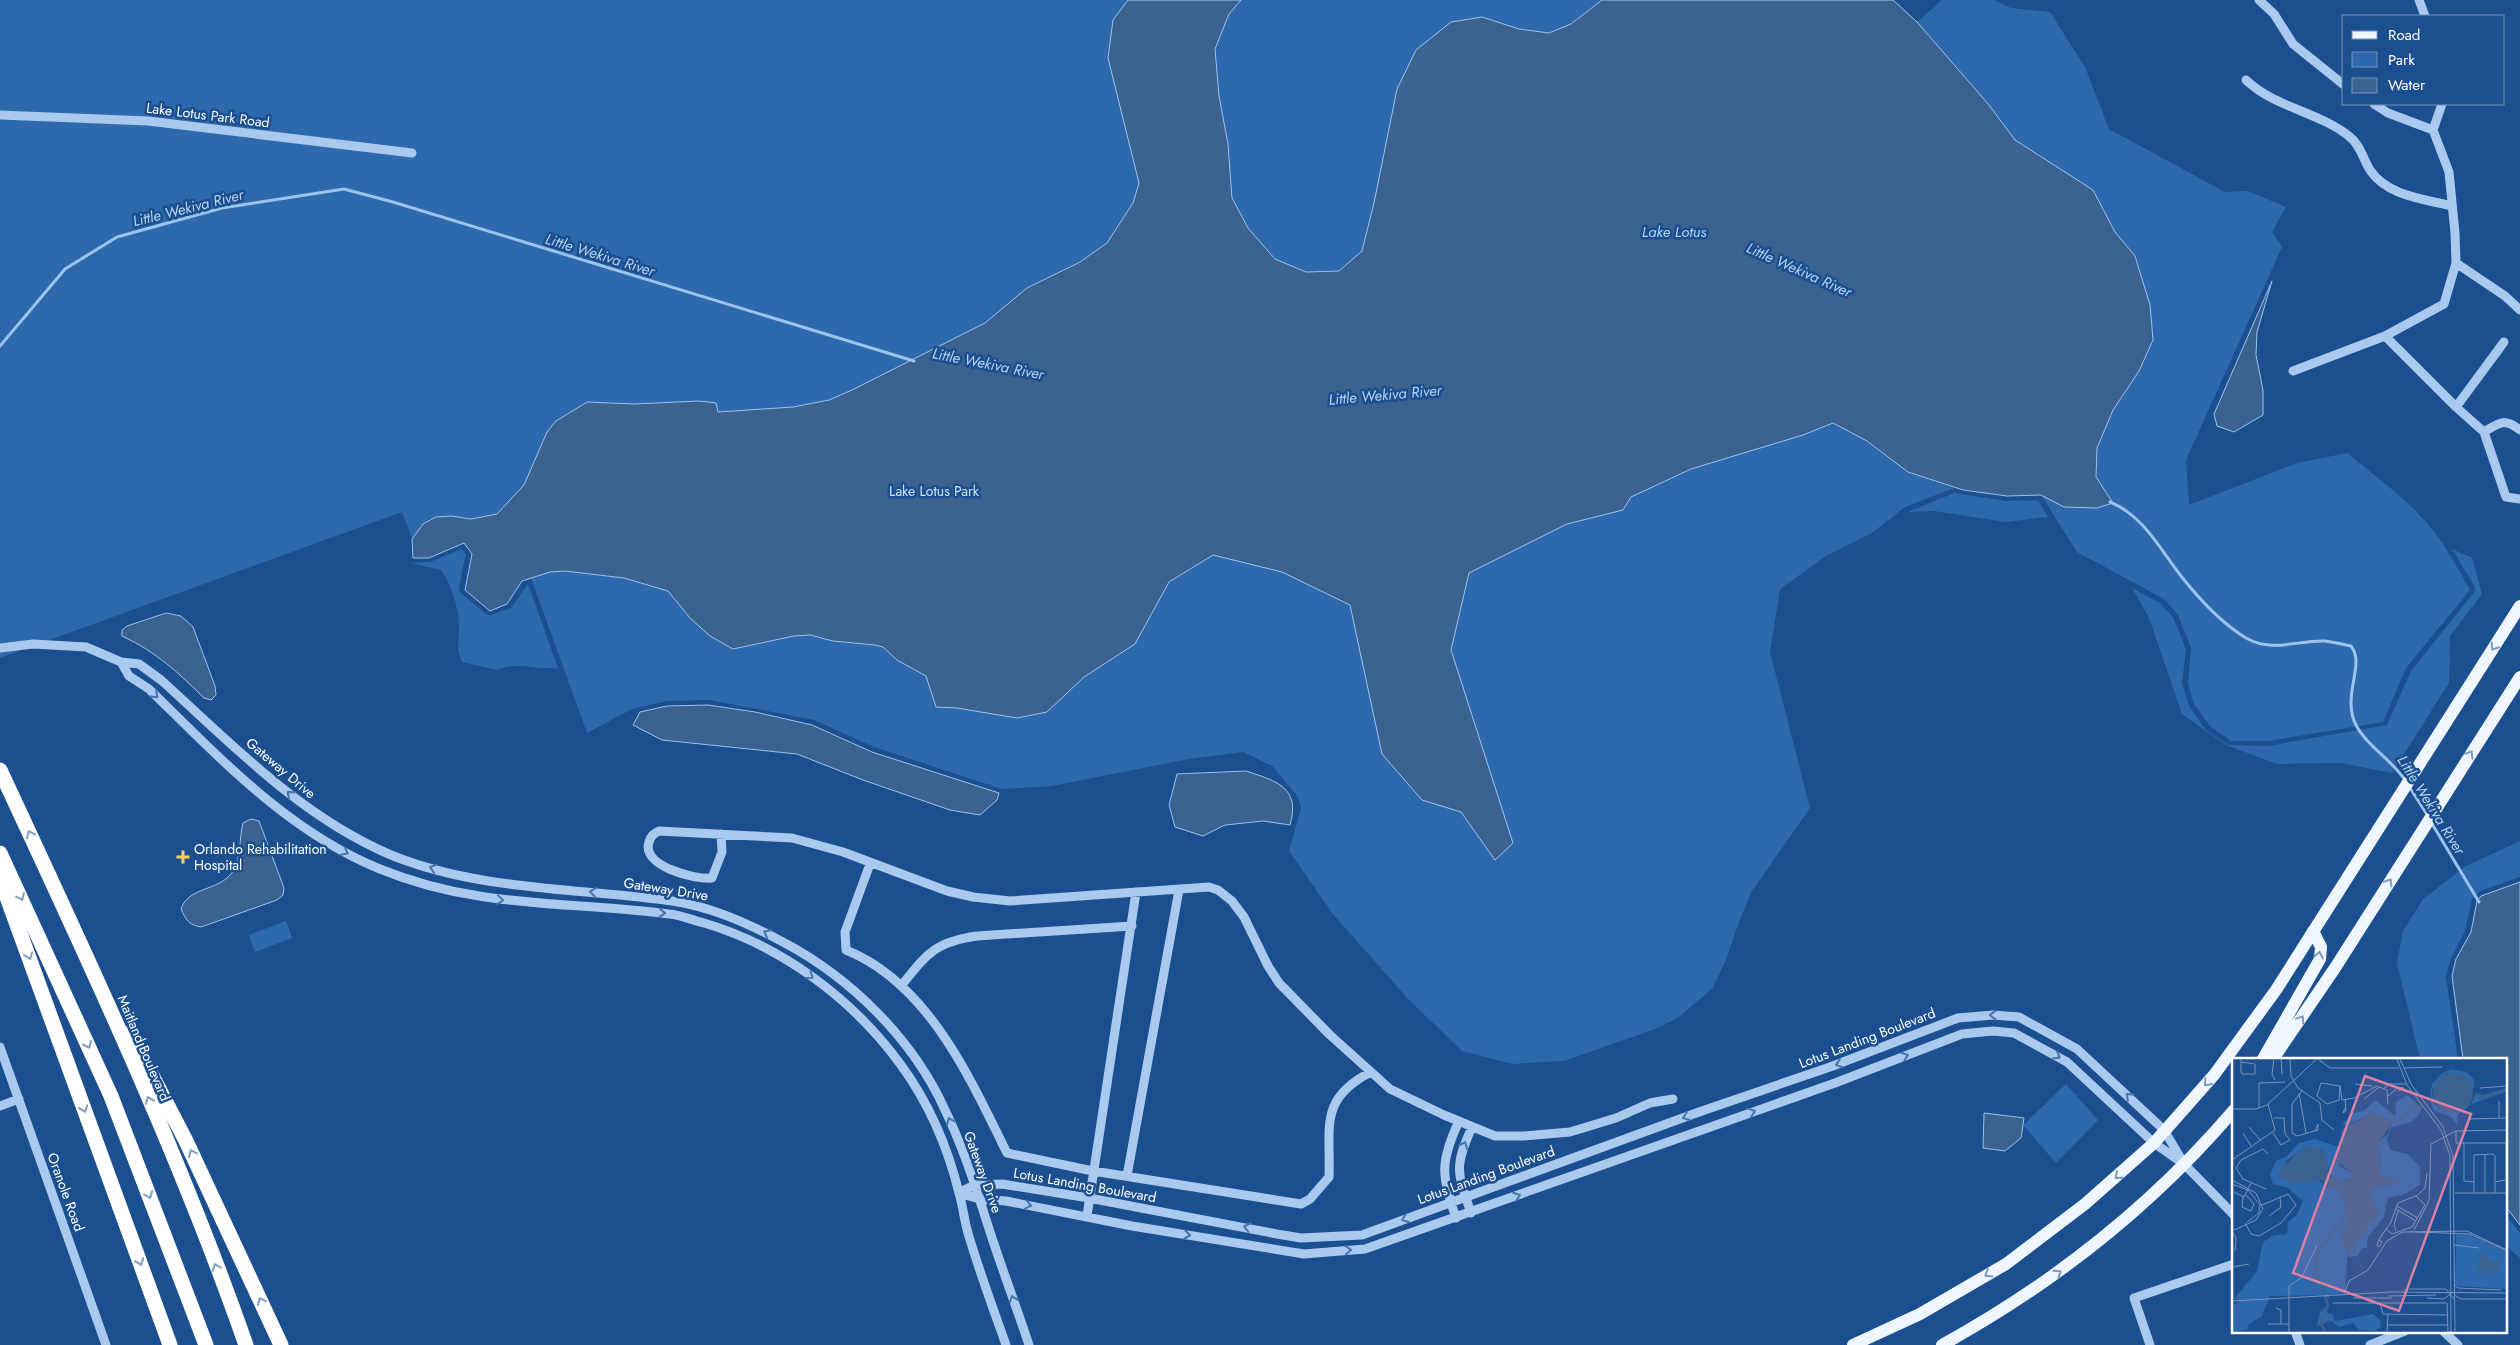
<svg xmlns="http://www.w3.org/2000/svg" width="2520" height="1345" viewBox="0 0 2520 1345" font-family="Jost,sans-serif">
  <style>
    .green { fill: #2e69ad; fill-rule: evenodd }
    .water { fill: #3c6290; stroke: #9cc4f0 }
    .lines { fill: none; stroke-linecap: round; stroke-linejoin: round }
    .stream { stroke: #9cc4f0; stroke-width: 3 }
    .minor { stroke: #a9c9ee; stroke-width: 9 }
    .major { stroke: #f0f6ff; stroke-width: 12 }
    .highway { stroke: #fff; stroke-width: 15 }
    .oneway { stroke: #7b9ac1 }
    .oneway2 { stroke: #4674ac }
    .oneway3 { stroke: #829ec1 }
    .poi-dot { fill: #ffd166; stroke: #1b4f8f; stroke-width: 2 }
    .labels { text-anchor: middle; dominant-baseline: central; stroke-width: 5; stroke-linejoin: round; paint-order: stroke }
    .street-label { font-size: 14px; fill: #fff; stroke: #1b4f8f }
    .park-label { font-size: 14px; fill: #cfe3fa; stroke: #1b4f8f }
    .poi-label { font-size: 14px; fill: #fff; stroke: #1b4f8f; text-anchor: start }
    .water-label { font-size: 15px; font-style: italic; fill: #b5d3f5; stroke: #1b4f8f }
    .inset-river { fill: none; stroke: #3c6290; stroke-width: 2.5 }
    .inset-road { fill: none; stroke: #7695bc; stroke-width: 1 }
    .view { fill: #dd80a5; fill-opacity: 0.15; stroke: #dd80a5; stroke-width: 2.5 }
    .inset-edge { fill: none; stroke: #fff; stroke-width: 2.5 }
  </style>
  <rect width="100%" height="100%" fill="#1b4f8f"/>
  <path class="green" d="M0 0H1128L1125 3 1126 125 1139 180 1386 493 1512 843 1451 650 1469 573 1567 524 1623 510 1631 497 1691 469 1803 435 1833 423 1867 441 1908 472 1954 488 1905 507 1872 533 1826 556 1780 589 1770 652 1810 808 1752 891 1739 922 1726 960 1712 989 1679 1017 1658 1028 1564 1061 1512 1064 1462 1051 1408 999 1333 914 1289 851 1301 808 1298 797 1272 766 1243 752 1189 759 1052 786 1002 789 874 747 814 720 709 700 667 701 632 709 587 733 505 506 497 514 471 519 451 516 422 524 412 539 402 512 0 658ZM587 402 634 404 680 402 547 432 556 421Z
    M1241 0H1602L1571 24 1549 33 1519 29 1482 17 1451 22 1374 203 1362 251 1339 271 1306 272 1275 259 1248 228 1232 198 1228 144 1219 96 1215 49 1229 14Z
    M1942 0H1994L2011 8 2050 12 2085 67 2109 129 2225 192 2248 191 2286 207 2272 232 2282 247 2186 460 2189 505 2297 463 2347 453C2374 475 2403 496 2426 522 2444 542 2457 567 2470 590L2406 668 2383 722 2268 741H2231L2210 726 2194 704 2188 683 2191 648 2178 615 2164 599 2077 552 2041 495 2064 507 2097 508V448L2113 410 2139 371 2153 340 2150 305 2135 256 2115 232 2093 190 2015 140 1989 105 1917 22Z
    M1954 493 2006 501 2038 500 2048 517 2005 522 1934 511 1908 512Z
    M462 549 466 555 462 570 459 591 486 614 490 615 511 608 528 584 558 668C537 670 515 661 497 670L462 662C455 644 460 642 459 626 458 605 452 587 441 570L411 563 430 562Z
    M2452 549 2472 558 2482 594 2450 636 2449 683 2392 773 2341 763 2277 764 2226 745 2182 714 2149 618 2132 588 2160 603 2173 617 2186 649 2182 683 2189 706 2205 729 2228 745 2268 746 2387 725 2411 671 2475 591V587Z
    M2520 841V877L2480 891 2472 899 2465 931 2451 958 2446 977 2458 1059H2420L2397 963 2403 931 2423 899 2466 866Z
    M286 921 292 938 255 952 249 935Z
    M2066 1084 2098 1120 2056 1163 2023 1125Z
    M2506 1216 2520 1233V1258L2506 1246Z"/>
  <path class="water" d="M1128 0H1241L1229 14 1215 49 1219 96 1228 144 1232 198 1248 228 1275 259 1306 272 1339 271 1362 251 1374 203 1397 89 1416 50 1451 22 1482 17 1519 29 1549 33 1571 24 1602 0H1893L1917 22 1989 105 2015 140 2093 190 2115 232 2135 256 2150 305 2153 340 2139 371 2113 410 2097 448 2096 477 2113 503 2097 508 2064 507 2041 495 2007 496 1963 490 1908 472 1867 441 1833 423 1803 435 1691 469 1631 497 1623 510 1567 524 1469 573 1451 650 1513 843 1495 860 1461 812 1422 800 1382 754 1350 605 1282 572 1213 555 1169 582 1135 644 1084 677 1047 712 1017 718 957 708 936 707 926 676 897 660 883 647 875 645 833 641 810 635 794 636 733 649 710 636 690 618 668 591 624 578 565 571 550 572 522 581 507 604 490 611 465 590 472 554 464 543 429 558H413L412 539 423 524 436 517 451 516 471 519 497 514 524 485 547 432 556 421 587 402 634 404 699 401 716 403 718 412 793 407 829 400 852 390 985 323 1027 288 1080 262 1107 243 1133 203 1139 183 1108 58 1113 20Z
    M2272 281 2257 332 2256 355 2263 390V415L2234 432 2217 426 2214 414Z
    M166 613 181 616 193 627 215 686 216 695 211 700 204 698C179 673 155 651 122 636V630L127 626Z
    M708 705 755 712 812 725 872 752 999 793 997 800 980 815 950 810 863 780 797 754 662 740 633 725 640 712 667 706Z
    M1246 771C1276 781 1301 787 1290 825L1263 821 1225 825 1203 836 1175 827 1169 805 1177 774Z
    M251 819 259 821 284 888 283 895 277 900 201 927C189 925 186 920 181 909 188 887 218 891 232 873 241 861 239 838 243 823Z
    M2520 882V1225L2506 1207V1059H2463L2452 976 2456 959 2471 932 2477 901 2481 896Z
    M1984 1113 2024 1118 2021 1138 2005 1151 1983 1148Z"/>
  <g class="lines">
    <path class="stream" d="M0 346 65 269 117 237 222 208 344 189 393 202 914 361
      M2110 502C2146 517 2161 552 2185 581 2202 602 2223 624 2246 638 2272 653 2298 640 2325 641 2333 642 2342 644 2351 646 2366 664 2341 696 2356 725 2367 746 2392 760 2405 780
      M2410 788 2428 816
      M2431 822 2479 902"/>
    <path class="minor" d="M2259 0 2274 14 2293 44 2344 85
      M2419 0 2425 16
      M2246 80C2275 108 2320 112 2350 137 2361 146 2363 159 2370 170 2387 196 2424 199 2452 206
      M0 115 148 121 412 153
      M2433 130 2442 104
      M2456 263 2505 296 2520 310
      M2385 336 2456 407 2484 432 2506 497 2520 499
      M2293 371 2385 336 2444 304 2456 263 2455 233 2449 172 2433 130 2388 113 2374 104
      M2456 407 2504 342
      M2484 432C2500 422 2504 418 2520 430
      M0 648 33 644 86 647 121 662 139 664 161 680C232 744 301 817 391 855 479 891 579 888 672 901 712 907 747 923 783 942 851 978 913 1039 945 1110 965 1151 978 1195 992 1238 1004 1274 1017 1309 1029 1345
      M121 662 129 676 149 689C219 757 287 831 380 869 477 909 569 901 669 914 681 915 692 920 704 923 782 946 853 999 901 1065 928 1102 948 1148 959 1193 963 1206 964 1220 968 1233 979 1271 993 1308 1006 1345
      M721 834 722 852 712 878C695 880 641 866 649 842 651 836 653 834 659 831L792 838 843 852 947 891 973 897 1010 901 1209 887 1218 890 1232 901 1244 917 1268 966 1279 983 1330 1035 1390 1089 1444 1115 1495 1136H1523L1570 1132 1616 1118 1650 1103 1673 1099
      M870 864 845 932 846 950C928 983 970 1078 1007 1153L1093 1171 1301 1204 1310 1199 1329 1177C1331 1128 1318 1099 1371 1072
      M901 986C927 954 934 942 977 936L1132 926
      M0 1047 106 1345
      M0 1106 19 1099
      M1127 1176 1179 890
      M959 1193 979 1199 1006 1201 1132 1226 1304 1254 1365 1249 1835 1083 1962 1034 1993 1031 2014 1033 2067 1062 2154 1143 2184 1164 2234 1215
      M959 1193 974 1185 1002 1184 1089 1198 1277 1234 1301 1238 1362 1235 1699 1112 1830 1067 1958 1018 1993 1015 2019 1017 2077 1049 2164 1130 2183 1162
      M1471 1213C1457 1172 1454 1167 1472 1127
      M1087 1216 1136 892
      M1456 1218C1442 1175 1439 1164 1459 1121
      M2295 1331 2300 1345
      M2443 1331 2458 1345
      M2150 1345 2134 1298 2234 1264
      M2370 1345 2405 1331"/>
    <path class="major" d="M2263 1059 2320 959 2321 947 2313 931
      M2273 1059 2335 968 2520 677
      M1853 1345 1920 1314 2006 1264 2085 1204 2154 1143 2214 1075 2276 990 2520 606
      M1942 1345C2053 1284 2151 1207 2234 1110"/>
    <path class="highway" d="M0 770C88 959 177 1148 246 1345
      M0 853 111 1096 206 1345
      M0 878 170 1345
      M130 1033 186 1141 281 1345"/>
  </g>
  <defs><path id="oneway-chevron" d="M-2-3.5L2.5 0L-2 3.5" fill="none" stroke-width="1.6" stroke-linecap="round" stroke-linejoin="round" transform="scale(1.25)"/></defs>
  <g class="oneway">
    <use href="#oneway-chevron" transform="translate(2494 647) rotate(122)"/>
    <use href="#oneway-chevron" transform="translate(2470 754) rotate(-57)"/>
    <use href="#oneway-chevron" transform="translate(2389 882) rotate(-58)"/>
    <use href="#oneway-chevron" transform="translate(2319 955) rotate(-79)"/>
    <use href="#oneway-chevron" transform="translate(2301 1019) rotate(-56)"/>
    <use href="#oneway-chevron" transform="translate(2207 1083) rotate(131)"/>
    <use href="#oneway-chevron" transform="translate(2118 1176) rotate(139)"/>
    <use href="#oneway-chevron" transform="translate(2058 1273) rotate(-35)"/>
    <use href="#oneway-chevron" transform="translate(1988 1274) rotate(148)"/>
  </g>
  <g class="oneway2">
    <use href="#oneway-chevron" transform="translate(155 695) rotate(44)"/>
    <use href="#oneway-chevron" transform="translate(290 794) rotate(-140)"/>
    <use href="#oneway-chevron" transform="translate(345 852) rotate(26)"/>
    <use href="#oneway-chevron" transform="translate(433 868) rotate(-162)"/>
    <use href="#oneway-chevron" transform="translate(593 892) rotate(-173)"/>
    <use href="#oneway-chevron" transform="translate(500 900) rotate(6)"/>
    <use href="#oneway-chevron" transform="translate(662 913) rotate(4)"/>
    <use href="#oneway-chevron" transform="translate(767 933) rotate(-152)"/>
    <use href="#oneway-chevron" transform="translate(810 976) rotate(36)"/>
    <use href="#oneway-chevron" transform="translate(1993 1015) rotate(-180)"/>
    <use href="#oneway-chevron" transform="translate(1905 1056) rotate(-21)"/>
    <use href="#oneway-chevron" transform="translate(2057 1056) rotate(30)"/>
    <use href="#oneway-chevron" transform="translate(1839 1064) rotate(159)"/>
    <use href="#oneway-chevron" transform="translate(2129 1096) rotate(-138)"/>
    <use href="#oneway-chevron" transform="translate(1752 1112) rotate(-19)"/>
    <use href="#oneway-chevron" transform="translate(1686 1117) rotate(160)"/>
    <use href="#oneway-chevron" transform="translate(950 1121) rotate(-112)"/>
    <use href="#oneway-chevron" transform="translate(1464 1145) rotate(-66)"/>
    <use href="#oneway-chevron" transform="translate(1517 1196) rotate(-20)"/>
    <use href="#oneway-chevron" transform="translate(1028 1205) rotate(11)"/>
    <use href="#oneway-chevron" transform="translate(1405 1219) rotate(160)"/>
    <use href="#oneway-chevron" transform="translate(1247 1227) rotate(-167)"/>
    <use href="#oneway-chevron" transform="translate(1187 1235) rotate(9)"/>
    <use href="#oneway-chevron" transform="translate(1348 1250) rotate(-4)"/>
    <use href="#oneway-chevron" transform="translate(1013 1299) rotate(-109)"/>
  </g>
  <g class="oneway3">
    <use href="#oneway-chevron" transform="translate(30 834) rotate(-115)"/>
    <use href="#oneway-chevron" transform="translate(21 897) rotate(65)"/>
    <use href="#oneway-chevron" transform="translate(29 956) rotate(70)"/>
    <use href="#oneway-chevron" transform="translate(88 1045) rotate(66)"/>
    <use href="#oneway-chevron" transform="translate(149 1100) rotate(-113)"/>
    <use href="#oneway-chevron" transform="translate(84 1109) rotate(70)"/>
    <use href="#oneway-chevron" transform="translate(192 1153) rotate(-115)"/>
    <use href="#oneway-chevron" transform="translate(149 1195) rotate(69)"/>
    <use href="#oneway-chevron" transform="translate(140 1262) rotate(70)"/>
    <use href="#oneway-chevron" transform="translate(216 1267) rotate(-111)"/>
    <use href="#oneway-chevron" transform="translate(261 1301) rotate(-115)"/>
  </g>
  <path class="poi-dot" d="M180.5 849.5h5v5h5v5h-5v5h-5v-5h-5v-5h5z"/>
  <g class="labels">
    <g class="street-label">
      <text transform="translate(208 115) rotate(7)">Lake Lotus Park Road</text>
      <text transform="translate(281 768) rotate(40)">Gateway Drive</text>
      <text transform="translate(666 889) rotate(9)">Gateway Drive</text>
      <text transform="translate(1867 1038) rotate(-21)">Lotus Landing Boulevard</text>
      <text transform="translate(144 1048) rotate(67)">Maitland Boulevard</text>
      <text transform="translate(983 1172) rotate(70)">Gateway Drive</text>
      <text transform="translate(1486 1175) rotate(-20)">Lotus Landing Boulevard</text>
      <text transform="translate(1085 1185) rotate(10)">Lotus Landing Boulevard</text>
      <text transform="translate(66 1192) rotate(70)">Oranole Road</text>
    </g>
    <g class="park-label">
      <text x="934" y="491">Lake Lotus Park</text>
    </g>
    <g class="poi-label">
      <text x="194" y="849">Orlando Rehabilitation<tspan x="194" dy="16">Hospital</tspan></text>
    </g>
    <g class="water-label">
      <text transform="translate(188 208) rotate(-14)">Little Wekiva River</text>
      <text x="1674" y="232">Lake Lotus</text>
      <text transform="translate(600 255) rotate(17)">Little Wekiva River</text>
      <text transform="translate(1799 270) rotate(24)">Little Wekiva River</text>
      <text transform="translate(988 364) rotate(11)">Little Wekiva River</text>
      <text transform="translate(1385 395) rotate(-5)">Little Wekiva River</text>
      <text transform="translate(2431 805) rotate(58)">Little Wekiva River</text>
    </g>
  </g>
  <g transform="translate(2232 1058)">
    <rect width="275" height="275" fill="#1b4f8f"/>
    <path d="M220 11 234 14 241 20 242 31 232 19 214 15 200 32 202 46 208 51 228 53 239 46 244 35 251 37 275 30V33L240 46 226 56 225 67 219 59 203 53 199 46V31L201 25 210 15ZM175 37 190 50 186 58 179 64 160 69 155 80 158 92 176 96 188 109V127L171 137 156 139 152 159 136 179 135 190H130L126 198 117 199V195L123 192 116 190 113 235 97 237 99 242 93 237 38 238 30 258 17 266 15 272 0 274V248L9 242 2 241 25 213 31 184 40 178 55 176 56 164 65 157 71 143 56 130 41 126 38 117 44 103 54 99 67 85 83 81 107 89 105 99 108 108 120 115V120L112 124 100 121 91 92 75 89 54 103 52 121 70 126 85 121 97 130 108 131 139 120H153L148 116 147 83 156 76 160 64 142 55 112 68 111 65 121 55 132 53 143 42 163 58 164 44ZM224 176 238 177 275 194V231L223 228ZM96 247 94 254 100 256 103 263 141 256 148 262 149 269 143 273 127 272 121 265 107 269 99 263 85 268 88 254Z" fill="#2e69ad"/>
    <path d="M201 35a20 20 0 1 1 40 0a20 20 0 1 1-40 0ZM142 55 161 64 147 83 148 116 171 122 160 128 147 127 143 131 139 136 147 156 137 165 133 176 124 183 123 194H117V199L109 181 116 161 109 132 97 130 89 122 70 126 52 121 48 118V111L73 89H85L94 96 97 119 112 124 118 122 120 115 104 102 110 71ZM251 193 257 202 268 205 266 214 251 215 245 211Z" fill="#3c6290"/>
    <path class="inset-river" d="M243 37 250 40 275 32M160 65 175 57 179 49H190M90 229 83 213 86 194 116 154M90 229 96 247 89 265 93 274"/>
    <path class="inset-road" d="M9 1V14L10 16H23V6L9 4M42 1 40 16 43 22M49 1 50 16M58 1 59 18 66 30 88 45 90 62 102 72M86 1 98 10H167M165 1 175 27 209 72 218 98 219 274M168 1 179 26 211 69 221 98 223 274M172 10 210 9M123 26 140 28M108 28 89 25 85 38 95 46 107 42 108 28 110 42 122 40 145 28 155 32 156 46M152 30 158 26H174M248 30 275 28M70 33 60 46V75L65 78 86 72V66L83 73M67 35 74 75M156 38 167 29 172 30 166 33M113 41 114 53 111 55 113 50M132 41 147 29M27 50V25L53 24M0 51H24L35 47 85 1M267 60V43M17 69 29 83M224 73V85H275M234 73 237 61 275 60M11 75 19 88M41 75 49 87 58 82 53 76 52 60H42M232 85V123L242 124M0 102 43 72 36 46M0 122 24 135 31 151 24 162 0 173M263 124 274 122V85M0 126 16 132 28 147 27 155 15 164M34 131 11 121 4 110 9 102 31 91 36 96M0 133 12 139 19 125M223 135H275M242 135V97L261 96 263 98V135M253 135V96M11 139 10 149 19 153 22 146 14 137M165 148 186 160M164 151 184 163M37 158 49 149 48 139M13 165 19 176 27 178 49 165 64 147 56 136 30 147M154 171 160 176 180 169 193 147 184 138M182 172 197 143 199 86 224 73 275 72M0 173 4 180 3 193M164 173 162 167 166 153M183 174 238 176 275 193M147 182 150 184 147 189 145 187 147 182 150 177 159 164 166 145 186 137 193 130 195 115M222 187 247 190M0 209 17 206M222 227 226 230 269 232M177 231H214L222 241M112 236 117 223 136 212 155 183 170 174 235 173 275 192M222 237 229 241H275M156 238 204 237M121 240H160M195 240 212 241 221 234M0 243 159 234 275 235M101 245H215L216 274M148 245 151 256 216 257M44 250 49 252V266M36 266H57M156 267H216M57 274V228L70 219 85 187M155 274 156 256"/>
    <path class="view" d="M133 18 239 56 167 253 61 215Z"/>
    <rect width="275" height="275" class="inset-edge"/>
  </g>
  <rect x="2342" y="15" width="162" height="90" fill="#1b4f8f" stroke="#7695bc"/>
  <rect x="2352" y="31" width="25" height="8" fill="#f0f6ff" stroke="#7695bc"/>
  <text x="2388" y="40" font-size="15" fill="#ffffff">Road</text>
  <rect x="2352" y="52" width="25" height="15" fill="#2e69ad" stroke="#7695bc"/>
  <text x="2388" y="65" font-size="15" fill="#ffffff">Park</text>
  <rect x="2352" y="78" width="25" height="15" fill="#3c6290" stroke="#7695bc"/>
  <text x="2388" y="90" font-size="15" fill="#ffffff">Water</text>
</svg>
